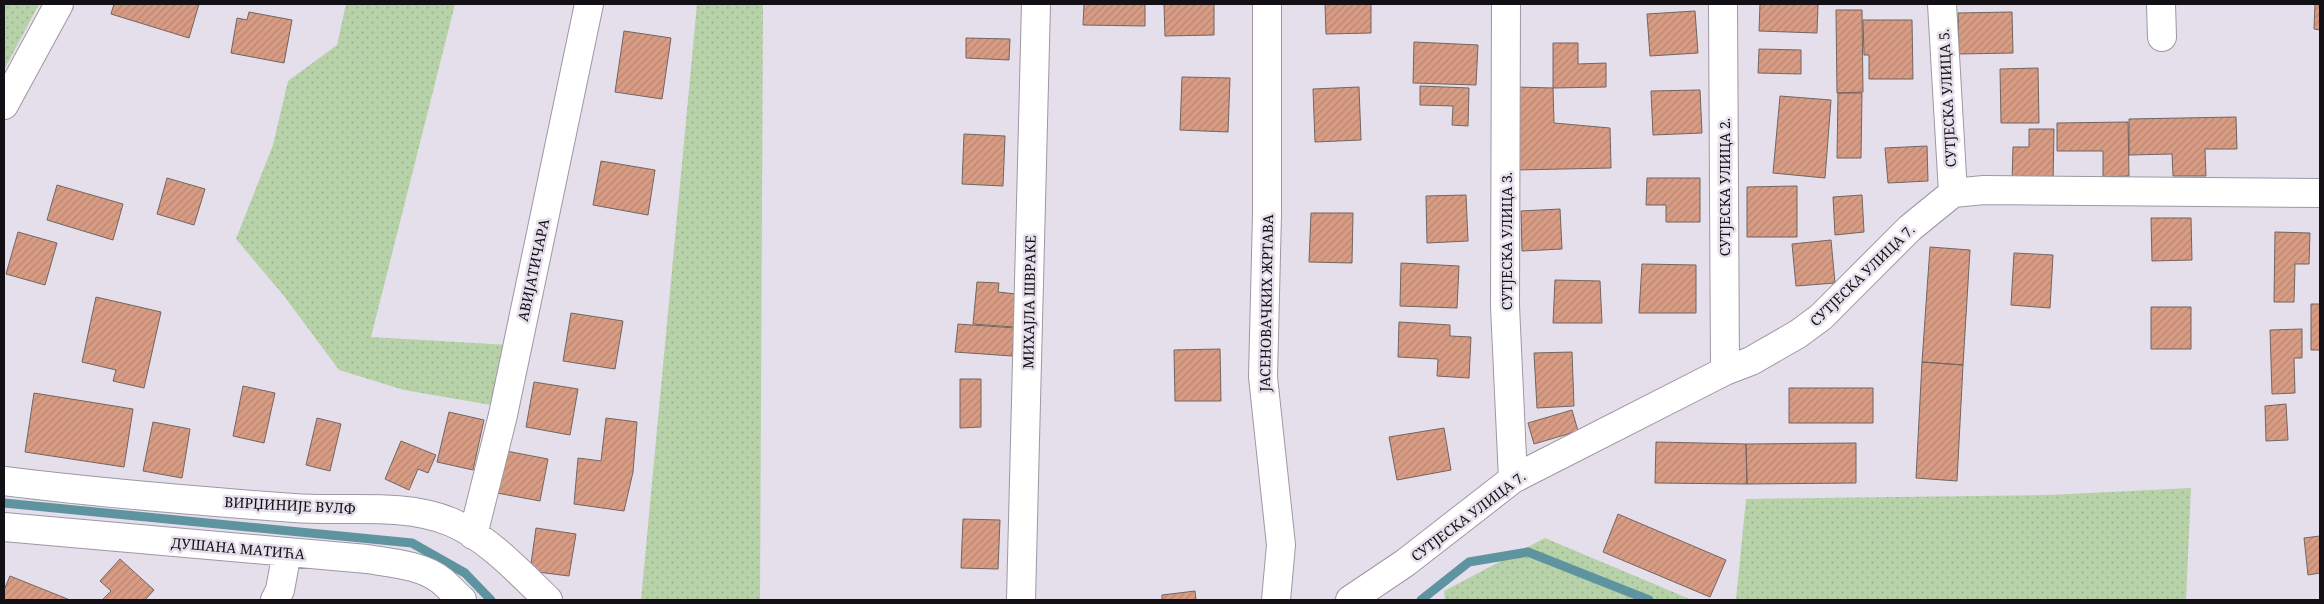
<svg xmlns="http://www.w3.org/2000/svg" width="2324" height="604" viewBox="0 0 2324 604" font-family="'Noto Serif',serif">
  <style>
    .grass { fill: url(#grass-dots) }
    .lines { fill: none; stroke-linecap: round; stroke-linejoin: round }
    .stream { stroke: #5e94a0; stroke-width: 9 }
    .building { fill: url(#building-hatch); stroke: #736560 }
    .minor-casing { stroke: #9e97a4; stroke-width: 30 }
    .minor { stroke: #fff; stroke-width: 28 }
    .labels { text-anchor: middle; dominant-baseline: central; stroke-width: 5; stroke-linejoin: round; paint-order: stroke }
    .street-label { font-size: 14px; fill: #121014; stroke: #e5deeb }
  </style>
  <defs>
    <pattern id="grass-dots" width="8" height="8" patternUnits="userSpaceOnUse" patternTransform="scale(1.25)"><rect width="8" height="8" fill="#b7d2a9"/><path d="M2 2h.1M6 6h.1" fill="none" stroke="#9cb391" stroke-width="1.8" stroke-linecap="round"/></pattern>
    <pattern id="building-hatch" width="6" height="6" patternUnits="userSpaceOnUse" patternTransform="scale(1.25)"><rect width="6" height="6" fill="#d89c84"/><path d="M-1 1l2-2M0 6l6-6M5 7l2-2" fill="none" stroke="#b88571"/></pattern>
  </defs>
  <rect width="100%" height="100%" fill="#e5deeb"/>
  <path class="grass" d="M4 4H39L5 68 4 67Z
    M346 4H455L371 337 509 345 497 406 404 390 339 370 284 296 236 239 273 145 288 81 337 45Z
    M697 4H763L760 600H641Z
    M2191 488 2186 600H1736L1746 499 2049 495Z
    M1545 538 1692 600H1445L1444 591Z"/>
  <g class="lines">
    <path class="stream" d="M4 503 412 543 465 573 491 600
      M1421 600 1469 562 1528 552 1649 600"/>
  </g>
  <path class="building" d="M114 4H199L189 38 111 14Z
    M1084 4H1145V26L1083 25Z
    M1164 4H1214V35L1165 36Z
    M1325 4H1371V33L1326 34Z
    M1760 4H1818L1817 33 1759 31Z
    M2315 4H2320V30L2314 29Z
    M1836 10H1862L1863 92 1837 93Z
    M1695 11 1698 53 1650 56 1647 14Z
    M249 12 292 20 284 63 231 53 237 18 247 20Z
    M2012 12 2013 53 1959 54 1958 13Z
    M1863 20H1912L1913 79H1869V55H1864Z
    M624 31 671 38 662 99 615 92Z
    M966 38 1010 39 1009 60 966 58Z
    M1414 42 1478 45 1476 85 1413 83Z
    M1553 43H1578V64L1606 63V87L1553 88Z
    M1759 49 1801 50V74L1758 73Z
    M2038 68 2039 123H2001L2000 69Z
    M1182 77 1230 78 1228 132 1180 130Z
    M1420 86 1469 88 1468 126 1452 125 1453 106 1420 105Z
    M1359 87 1361 140 1315 142 1313 89Z
    M1516 87 1553 88 1554 123 1610 128 1611 168 1516 170Z
    M1700 90 1702 133 1653 135 1651 91Z
    M1838 93H1862L1861 158H1837Z
    M1780 96 1831 100 1825 178 1773 173Z
    M2236 117 2237 149H2205L2206 176H2173L2172 154 2129 155V119Z
    M2128 122 2129 176 2103 177V151H2057V123Z
    M2029 129H2054L2053 183H2012L2013 147H2029Z
    M964 134 1005 136 1003 186 962 184Z
    M1927 146 1928 181 1888 183 1885 148Z
    M601 161 655 170 648 215 593 205Z
    M167 178 205 189 194 225 157 214Z
    M1647 178H1700V222H1666V205H1646Z
    M57 185 123 204 113 240 47 220Z
    M1797 186V237H1747V187Z
    M1466 195 1468 241 1427 243 1426 196Z
    M1862 195 1864 232 1835 235 1833 197Z
    M1560 209 1562 249 1522 251 1521 211Z
    M1311 213H1353L1352 263 1309 262Z
    M2151 218H2191L2192 260 2152 261Z
    M18 232 57 243 45 285 6 274Z
    M2275 232 2310 233 2309 264H2295L2294 302H2274Z
    M1831 240 1835 283 1796 286 1792 244Z
    M1930 247 1970 250 1963 365 1922 362Z
    M2014 253 2053 255 2050 308 2011 305Z
    M1401 263 1459 266 1457 308 1400 306Z
    M1642 264 1696 265V313H1639Z
    M1555 280 1600 281 1602 323H1553Z
    M977 282 999 283 998 292 1016 294 1014 327 973 324Z
    M96 297 161 312 144 388 113 381 116 370 82 362Z
    M2311 304H2320V350H2311Z
    M2151 307H2191V349H2151Z
    M571 313 623 321 615 369 563 361Z
    M1399 322 1450 325V336L1471 337 1469 378 1437 376 1438 359 1398 357Z
    M958 324 1015 328 1012 356 955 352Z
    M2302 329V358H2294L2295 393 2272 394 2270 330Z
    M1220 349 1221 401H1175L1174 350Z
    M1572 352 1574 406 1537 408 1534 353Z
    M1922 362 1963 365 1957 481 1916 478Z
    M960 379H981V427L960 428Z
    M534 382 578 389 570 435 526 427Z
    M243 386 275 393 264 443 233 436Z
    M1789 388H1873V423H1789Z
    M34 393 133 409 124 467 25 452Z
    M2286 404 2288 440 2266 441 2265 406Z
    M1572 410 1578 431 1534 444 1528 423Z
    M449 412 484 420 473 470 437 462Z
    M317 418 341 424 330 471 306 465Z
    M606 418 637 422 633 472 624 511 574 504 578 458 601 461Z
    M153 422 190 429 182 478 143 471Z
    M1444 428 1451 470 1397 480 1389 437Z
    M401 441 436 455 428 473 418 469 409 490 385 479Z
    M1656 442 1746 444 1747 484 1655 483Z
    M1856 443V483L1747 484 1746 444Z
    M506 451 548 459 540 501 497 493Z
    M1618 514 1726 560 1710 597 1603 552Z
    M963 519 1000 520 998 569 961 568Z
    M536 528 576 534 569 576 530 571Z
    M2320 536V573L2308 575 2304 538Z
    M120 559 154 590 145 600H102L111 591 100 581Z
    M10 576 70 600H4V590Z
    M1195 591 1196 600H1162V595Z"/>
  <g class="lines">
    <g class="minor-casing">
      <path id="minor" d="M1267 4V214L1263 377 1281 545 1276 600
        M1506 4 1505 306 1513 479
        M1723 4 1725 371
        M1942 4 1953 193
        M2161 4 2162 37
        M4 105 59 4
        M4 481C100 493 197 501 294 508 344 512 403 502 451 522 488 538 519 572 548 600
        M4 527 367 559C391 563 422 565 442 581 449 587 455 594 462 600
        M473 535 503 415 589 4
        M275 600 280 590 287 552
        M1021 600 1036 4
        M1350 600 1405 563 1513 479 1725 371 1751 361 1798 334 1821 317 1910 228 1953 193 1984 190 2320 193"/>
    </g>
    <use href="#minor" class="minor"/>
  </g>
  <g class="labels">
    <g class="street-label">
      <text transform="translate(1947 98) rotate(-93)">СУТЈЕСКА УЛИЦА 5.</text>
      <text transform="translate(1724 187) rotate(-90)">СУТЈЕСКА УЛИЦА 2.</text>
      <text transform="translate(1506 241) rotate(-90)">СУТЈЕСКА УЛИЦА 3.</text>
      <text transform="translate(533 270) rotate(-78)">АВИЈАТИЧАРА</text>
      <text transform="translate(1862 275) rotate(-44)">СУТЈЕСКА УЛИЦА 7.</text>
      <text transform="translate(1029 302) rotate(-89)">МИХАЈЛА ШВРАКЕ</text>
      <text transform="translate(1266 303) rotate(-89)">ЈАСЕНОВАЧКИХ ЖРТАВА</text>
      <text transform="translate(290 505) rotate(3)">ВИРЏИНИЈЕ ВУЛФ</text>
      <text transform="translate(1468 516) rotate(-37)">СУТЈЕСКА УЛИЦА 7.</text>
      <text transform="translate(238 548) rotate(5)">ДУШАНА МАТИЋА</text>
    </g>
  </g>
  <rect width="2324" height="604" fill="none" stroke="#121014" stroke-width="10"/>
</svg>
